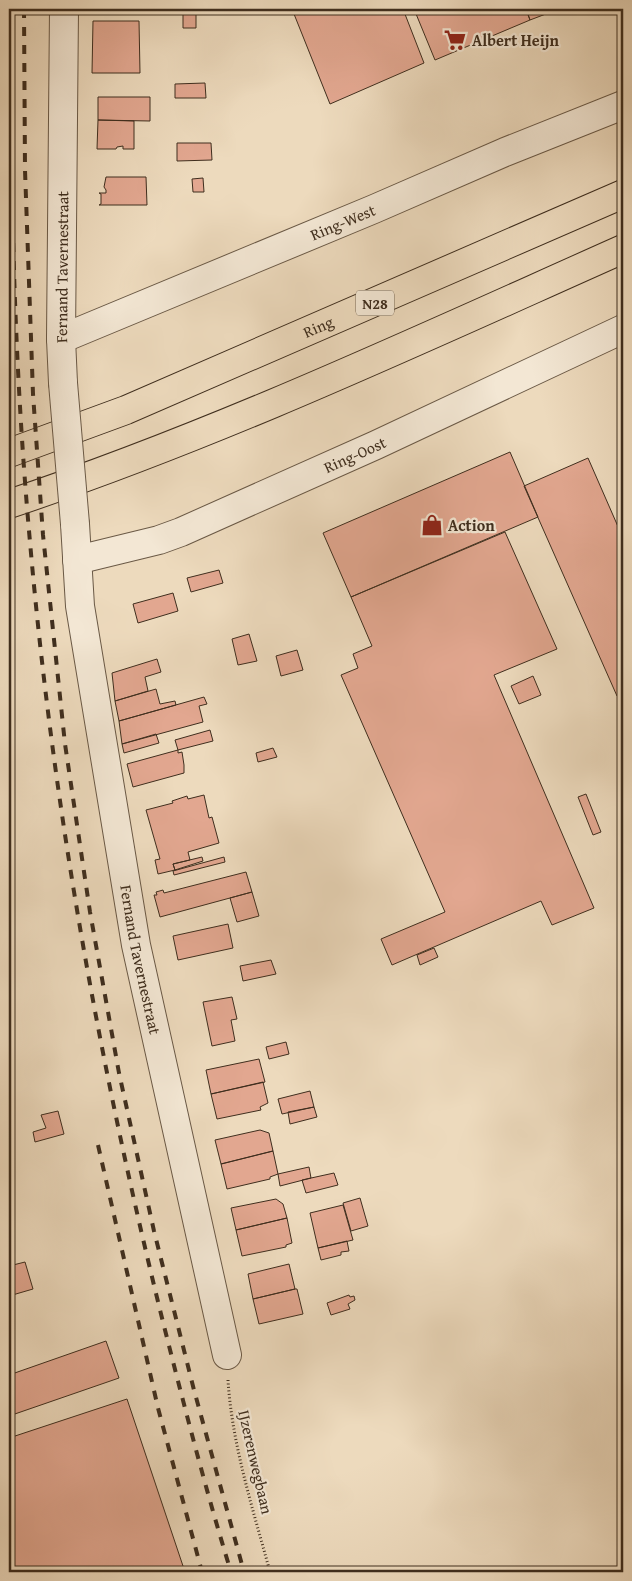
<svg xmlns="http://www.w3.org/2000/svg" width="632" height="1581" viewBox="0 0 632 1581" font-family="'Gentium Book Plus',serif">
  <style>
    .building { fill: #e2a790; stroke: #3f2e1e }
    .lines { fill: none; stroke-linecap: round; stroke-linejoin: round }
    .minor-casing { stroke: #6a5946; stroke-width: 30 }
    .highway-casing { stroke: #3f2e1e; stroke-width: 30 }
    .path { stroke: #3f2e1e; stroke-width: 3; stroke-dasharray: 1 2.5; stroke-linecap: butt }
    .minor { stroke: #f3e7d4; stroke-width: 28 }
    .highway { stroke: #eddabd; stroke-width: 28 }
    .rail { stroke: #3f2e1e; stroke-width: 4; stroke-dasharray: 9 9; stroke-linecap: butt }
    .minor-bridge-casing { stroke: #6a5946; stroke-width: 30; stroke-linecap: butt }
    .minor-bridge { stroke: #f3e7d4; stroke-width: 28 }
    .labels { text-anchor: middle; dominant-baseline: central; stroke-width: 4.5; stroke-linejoin: round; paint-order: stroke }
    .shield { fill: #f3e7d4; stroke: #756655; stroke-width: 1 }
    .shield-label { font-size: 15px; font-weight: bold; fill: #3f2e1e }
    .poi-label { font-size: 16px; font-weight: bold; fill: #3f2e1e; stroke: #f3e7d4; text-anchor: start }
    .street-label { font-size: 16px; fill: #3f2e1e; stroke: #f3e7d4 }
  </style>
  <rect width="100%" height="100%" fill="#eddabd"/>
  <filter id="stains"><feTurbulence type="fractalNoise" baseFrequency=".004" numOctaves="4"/><feColorMatrix values="0 0 0 0 .2 0 0 0 0 .09 0 0 0 0 .02 0 0 0 .5 -.17"/></filter>
  <radialGradient id="worn" r=".72"><stop offset=".6" stop-color="#630" stop-opacity="0"/><stop offset="1" stop-color="#630" stop-opacity=".3"/></radialGradient>
  <path class="building" d="M171 9H197V10H171Z
    M292 9H403L424 63 330 104Z
    M414 9H526L530 20 435 60Z
    M526 9H559L530 20Z
    M183 11 196 12V28H183Z
    M93 21H139L140 73H92Z
    M205 83 206 98H175V84Z
    M98 97H150V121L98 120Z
    M98 120 134 121V149H123V146L117 147 116 149H97Z
    M177 143H211L212 160 177 161Z
    M106 177H146L147 205H99L101 204V194L99 193H106V190L104 187Z
    M203 178 204 192H193L192 179Z
    M510 452 538 517 351 597 323 533Z
    M588 458 623 538V694L617 696 524 486Z
    M505 532 557 649 494 675 594 908 552 925 541 901 392 965 381 939 445 912 341 675 358 668 353 654 372 646 351 597Z
    M219 570 223 583 191 592 187 578Z
    M173 593 178 611 138 623 133 604Z
    M249 634 257 661 238 665 232 639Z
    M297 650 303 670 281 676 276 656Z
    M157 659 161 672 145 677 148 691 115 701 112 673Z
    M533 676 541 695 519 704 511 686Z
    M156 689 160 704 175 701 176 705 119 721 115 701Z
    M204 697 207 704 199 706 203 722 122 744 119 721Z
    M210 730 213 741 178 750 175 740Z
    M156 734 159 743 124 753 122 744Z
    M273 748 277 757 258 762 256 753Z
    M178 750V753L182 752 184 765V773L133 787 127 764Z
    M586 794 601 832 593 835 578 797Z
    M204 795 209 818 212 817 219 843 188 852 190 860 173 864 175 870 158 874 155 860 160 859 146 810 173 803 172 801 187 796 188 799Z
    M202 857 203 861 175 870 173 864Z
    M224 857 225 862 174 875 173 871Z
    M246 872 252 892 160 917 154 895H157L156 892 163 890 164 893Z
    M252 892 259 916 237 922 230 898Z
    M228 924 233 948 178 960 173 936Z
    M434 948 438 957 420 965 417 955Z
    M271 960 276 974 243 981 240 966Z
    M232 997 237 1019 231 1020 235 1041 212 1046 203 1002Z
    M286 1042 289 1054 269 1059 266 1047Z
    M259 1059 265 1082 211 1094 206 1070Z
    M263 1082 268 1103 260 1107 261 1110 217 1119 211 1094Z
    M310 1091 314 1107 282 1114 278 1099Z
    M314 1107 317 1117 290 1124 288 1112Z
    M58 1111 64 1134 35 1142 33 1132 46 1128 41 1115Z
    M260 1130 269 1133 273 1151 221 1164 215 1140Z
    M273 1151 278 1174 270 1177V1179L227 1189 221 1164Z
    M309 1167 311 1178 280 1186 278 1174Z
    M334 1173 338 1185 306 1193 302 1180Z
    M360 1198 368 1226 351 1231 343 1203Z
    M276 1199 283 1204 287 1218 236 1230 231 1208Z
    M343 1205 353 1240 318 1248 310 1213Z
    M287 1218 292 1243 286 1245V1247L242 1256 236 1230Z
    M347 1241 349 1251 341 1252V1255L321 1260 318 1248Z
    M25 1262 33 1289 9 1296V1266Z
    M289 1264 295 1289 253 1299 248 1274Z
    M295 1289H297L303 1314 259 1324 253 1299Z
    M349 1295 350 1297 354 1296 355 1300 348 1304 350 1309 331 1315 327 1303Z
    M106 1341 119 1378 9 1416V1375Z
    M127 1399 185 1572H9V1438Z"/>
  <g class="lines">
    <g class="minor-casing">
      <g id="minor">
        <path id="s1" d="M61 339 374 209 505 152 623 105"/>
        <path id="s2" d="M63 383 61 339 64 9"/>
        <path id="s3" d="M75 524 80 606 136 945 227 1355"/>
        <path id="s4" d="M77 560 159 540 181 532 376 445 623 329"/>
      </g>
    </g>
    <g class="highway-casing">
      <g id="highway">
        <path id="s5" d="M9 453 126 410 623 194"/>
        <path d="M9 504C219 434 421 339 623 249"/>
      </g>
    </g>
    <path class="path" d="M228 1380C232 1445 253 1509 270 1572"/>
    <use href="#minor" class="minor"/>
    <use href="#highway" class="highway"/>
    <path class="rail" d="M11 9C10 186 14 365 30 542 53 807 100 1069 164 1326 185 1409 206 1491 231 1572
      M24 9 25 170 33 394 43 535 65 744 90 912 119 1073 154 1231 194 1390 244 1572
      M98 1145 158 1408 202 1572"/>
    <g class="minor-bridge-casing">
      <path id="minor-bridge" d="M63 383 75 524"/>
    </g>
    <use href="#minor-bridge" class="minor-bridge"/>
  </g>
  <defs>
    <g id="supermarket-bare" transform="scale(1.725)"><path d="M-6-5.5h2.5l.6 2H6L4.5 2H-2.5L-4.4-4H-6ZM-1.5 3.2a1.3 1.3 0 1 0 .1 0ZM3 3.2a1.3 1.3 0 1 0 .1 0Z" fill="#8f2418" stroke="#f3e7d4" stroke-width="2.5" paint-order="stroke"/></g>
    <g id="shop-bare" transform="scale(1.725)"><path d="M-5-2.5h2.3a2.7 3.5 0 0 1 5.4 0H5L5.5 6h-11ZM-1.5-2.5h3a1.5 2.3 0 0 0-3 0Z" fill="#8f2418" stroke="#f3e7d4" stroke-width="2.5" paint-order="stroke"/></g>
  </defs>
  <g fill-rule="evenodd">
    <use href="#supermarket-bare" x="455" y="40"/>
    <use href="#shop-bare" x="432" y="525"/>
  </g>
  <g class="labels">
    <rect class="shield" x="356" y="290.5" width="38" height="25" rx="4"/>
    <g class="shield-label">
      <text x="375" y="303">N28</text>
    </g>
    <g class="poi-label">
      <text x="472" y="40">Albert Heijn</text>
      <text x="448" y="525">Action</text>
    </g>
    <g class="street-label">
      <text stroke="none"><textPath href="#s1" startOffset="305">Ring-West</textPath></text>
      <text stroke="none"><textPath href="#s2" startOffset="116">Fernand Tavernestraat</textPath></text>
      <text stroke="none"><textPath href="#s5" startOffset="334">Ring</textPath></text>
      <text stroke="none"><textPath href="#s4" startOffset="298">Ring-Oost</textPath></text>
      <text stroke="none"><textPath href="#s3" startOffset="441">Fernand Tavernestraat</textPath></text>
      <text transform="translate(256 1462) rotate(77)">IJzerenwegbaan</text>
    </g>
  </g>
  <rect width="632" height="1581" fill="none" stroke="#eddabd" stroke-width="30"/>
  <rect x="10" y="10" width="612" height="1561" fill="none" stroke="#3f2e1e" stroke-width="2.5"/>
  <rect x="15" y="15" width="602" height="1551" fill="none" stroke="#3f2e1e"/>
  <rect width="100%" height="100%" filter="url(#stains)"/>
  <rect width="100%" height="100%" fill="url(#worn)"/>
</svg>
